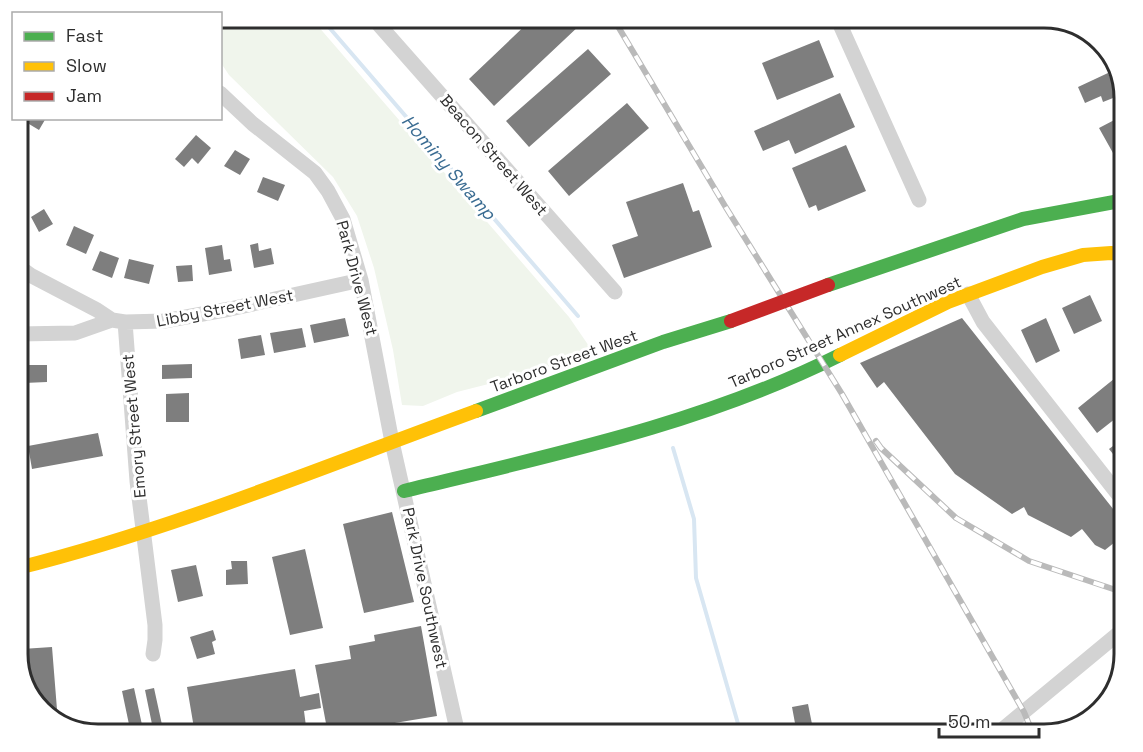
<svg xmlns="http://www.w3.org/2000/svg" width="1143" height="752" viewBox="0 0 1143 752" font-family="'Space Grotesk',sans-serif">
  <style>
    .green { fill: #f0f5ec }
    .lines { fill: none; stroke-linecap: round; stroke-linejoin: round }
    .stream { stroke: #d8e6f2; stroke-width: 4 }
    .building { fill: #7e7e7e }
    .street { stroke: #d3d3d3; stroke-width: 15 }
    .fast { stroke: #4caf50; stroke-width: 14 }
    .slow { stroke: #ffc107; stroke-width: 14 }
    .rail-casing { stroke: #bababa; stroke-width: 6 }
    .rail { stroke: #fff; stroke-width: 4; stroke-dasharray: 11; stroke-linecap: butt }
    .jam-bridge { stroke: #c62828; stroke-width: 14 }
    .labels { text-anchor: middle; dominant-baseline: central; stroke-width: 6; stroke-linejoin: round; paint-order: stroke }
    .street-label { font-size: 16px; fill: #2e2e2e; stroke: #fff }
    .water-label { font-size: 18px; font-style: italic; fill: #3a6c92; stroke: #fff }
    .rim { fill: none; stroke: #2e2e2e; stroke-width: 3 }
  </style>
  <rect width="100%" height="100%" fill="#fff"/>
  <path class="green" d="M220 18H311L569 317 591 349 536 372 457 392 423 406 402 405 393 350 374 268 357 216 333 177 229 75 221 63Z"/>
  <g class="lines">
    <path class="stream" d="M321 18 578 316
      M673 448 694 519 696 578 741 734"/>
  </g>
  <path class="building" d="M533 18H575L581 24 494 106 469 79Z
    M923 18H945L927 26Z
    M819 40 834 77 777 100 762 63Z
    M588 49 611 74 529 147 506 121Z
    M1108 73 1118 96 1103 102 1101 96 1085 103 1078 87Z
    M840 93 855 127 795 154 789 140 763 151 754 131Z
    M627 103 649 128 569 196 548 171Z
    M1120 117 1125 127V146L1113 153 1099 128Z
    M19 118H46L39 130Z
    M196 135 211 148 198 164 192 158 184 167 175 159Z
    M846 145 866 191 818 211 816 205 809 208 792 168Z
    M235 150 250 159 240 175 224 166Z
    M263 177 285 185 278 201 257 192Z
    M683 183 693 212 699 210 712 247 624 278 612 245 638 236 626 202Z
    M44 209 53 224 39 232 31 217Z
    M74 226 94 235 86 254 66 245Z
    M258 243 259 251 271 248 274 264 254 268 250 245Z
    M222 245 224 260 230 259 232 271 209 275 205 248Z
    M100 251 119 258 112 278 92 270Z
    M129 259 154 265 149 284 124 278Z
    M192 265 193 281 178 282 176 266Z
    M1090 295 1102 321 1074 334 1062 308Z
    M345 318 349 336 314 343 310 325Z
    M962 318 1125 524V534L1105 550 1095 545 1082 529 1071 537 1028 515 1024 507 1012 514 955 474 884 382 877 388 860 363Z
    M1046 318 1060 351 1036 363 1021 330Z
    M302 328 306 347 274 353 270 333Z
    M261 335 265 355 241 359 238 339Z
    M192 364V378L162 379V365Z
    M24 365H47V382L24 383Z
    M1125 370V411L1097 433 1078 408Z
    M189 393V422H166V394Z
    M98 433 103 456 32 469 28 446Z
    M1125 437V469L1109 449Z
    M392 512 414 602 364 613 343 524Z
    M305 549 323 628 290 635 272 557Z
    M231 561H247L248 584 226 585V570L232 569Z
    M196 565 203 596 178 602 171 570Z
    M421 626 437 716 328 734 315 665 351 659 349 646 375 641 374 635Z
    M213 630 216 640 212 642 215 654 197 659 190 637Z
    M52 647 58 722 53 720 29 694 24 679 22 649Z
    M295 669 300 697 319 693 321 708 304 711 307 734H195L187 687Z
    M134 688 144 734H131L122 691Z
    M154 688 164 734H154L145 690Z
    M808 704 814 734H797L792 707Z"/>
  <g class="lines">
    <path class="street" d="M373 18 615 292
      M837 18 919 200
      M220 93 253 124 315 173 328 191 343 219 361 280 392 442 458 734
      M18 266 32 276 97 310 112 320
      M968 294 983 322 1125 503
      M125 322 137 481 155 625V640L153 654
      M18 334 75 333 112 320 125 322 164 321 230 309 361 280
      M997 734 1125 628"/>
    <path class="fast" d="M828 285 1023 219 1125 200
      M476 411 663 342 731 321
      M404 491C552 455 702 424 840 355"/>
    <path class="slow" d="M840 355 948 302 1042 267 1083 255 1111 253 1125 255
      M18 568C174 529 325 466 476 411"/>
    <g class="rail-casing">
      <path id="rail" d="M613 18 725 206 842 394 1024 712 1033 734
        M876 441 881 448 956 518 1029 561 1125 593"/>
    </g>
    <use href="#rail" class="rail"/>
    <path class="jam-bridge" d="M731 321 828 285"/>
  </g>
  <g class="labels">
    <g class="street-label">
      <text transform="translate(494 155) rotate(49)">Beacon Street West</text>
      <text transform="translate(357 278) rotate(75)">Park Drive West</text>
      <text transform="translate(225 308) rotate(-11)">Libby Street West</text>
      <text transform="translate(845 332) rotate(-24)">Tarboro Street Annex Southwest</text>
      <text transform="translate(564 361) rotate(-20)">Tarboro Street West</text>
      <text transform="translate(134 426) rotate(-95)">Emory Street West</text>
      <text transform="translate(425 588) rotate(78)">Park Drive Southwest</text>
    </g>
    <g class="water-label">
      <text transform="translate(449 167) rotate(49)">Hominy Swamp</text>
    </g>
  </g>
  <path d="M0 0H1143V752H0ZM98 28H1044A70 70 0 0 1 1114 98V654A70 70 0 0 1 1044 724H98A70 70 0 0 1 28 654V98A70 70 0 0 1 98 28Z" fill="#fff" fill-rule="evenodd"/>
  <path class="rim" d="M98 28H1044A70 70 0 0 1 1114 98V654A70 70 0 0 1 1044 724H98A70 70 0 0 1 28 654V98A70 70 0 0 1 98 28Z"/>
  <rect x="12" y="12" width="210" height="108" fill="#ffffff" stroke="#ababab" stroke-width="1.5"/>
  <rect x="24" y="32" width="30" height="9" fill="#4caf50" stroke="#ababab" stroke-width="1.5"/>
  <text x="66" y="42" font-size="18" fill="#2e2e2e">Fast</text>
  <rect x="24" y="62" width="30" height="9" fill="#ffc107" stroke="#ababab" stroke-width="1.5"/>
  <text x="66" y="72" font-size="18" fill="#2e2e2e">Slow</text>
  <rect x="24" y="92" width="30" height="9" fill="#c62828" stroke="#ababab" stroke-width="1.5"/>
  <text x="66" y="102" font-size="18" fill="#2e2e2e">Jam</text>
  <path d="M939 728v9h100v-9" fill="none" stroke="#2e2e2e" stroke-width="3"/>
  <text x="948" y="728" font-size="18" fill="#2e2e2e" stroke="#ffffff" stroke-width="4.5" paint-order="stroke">50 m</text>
</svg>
